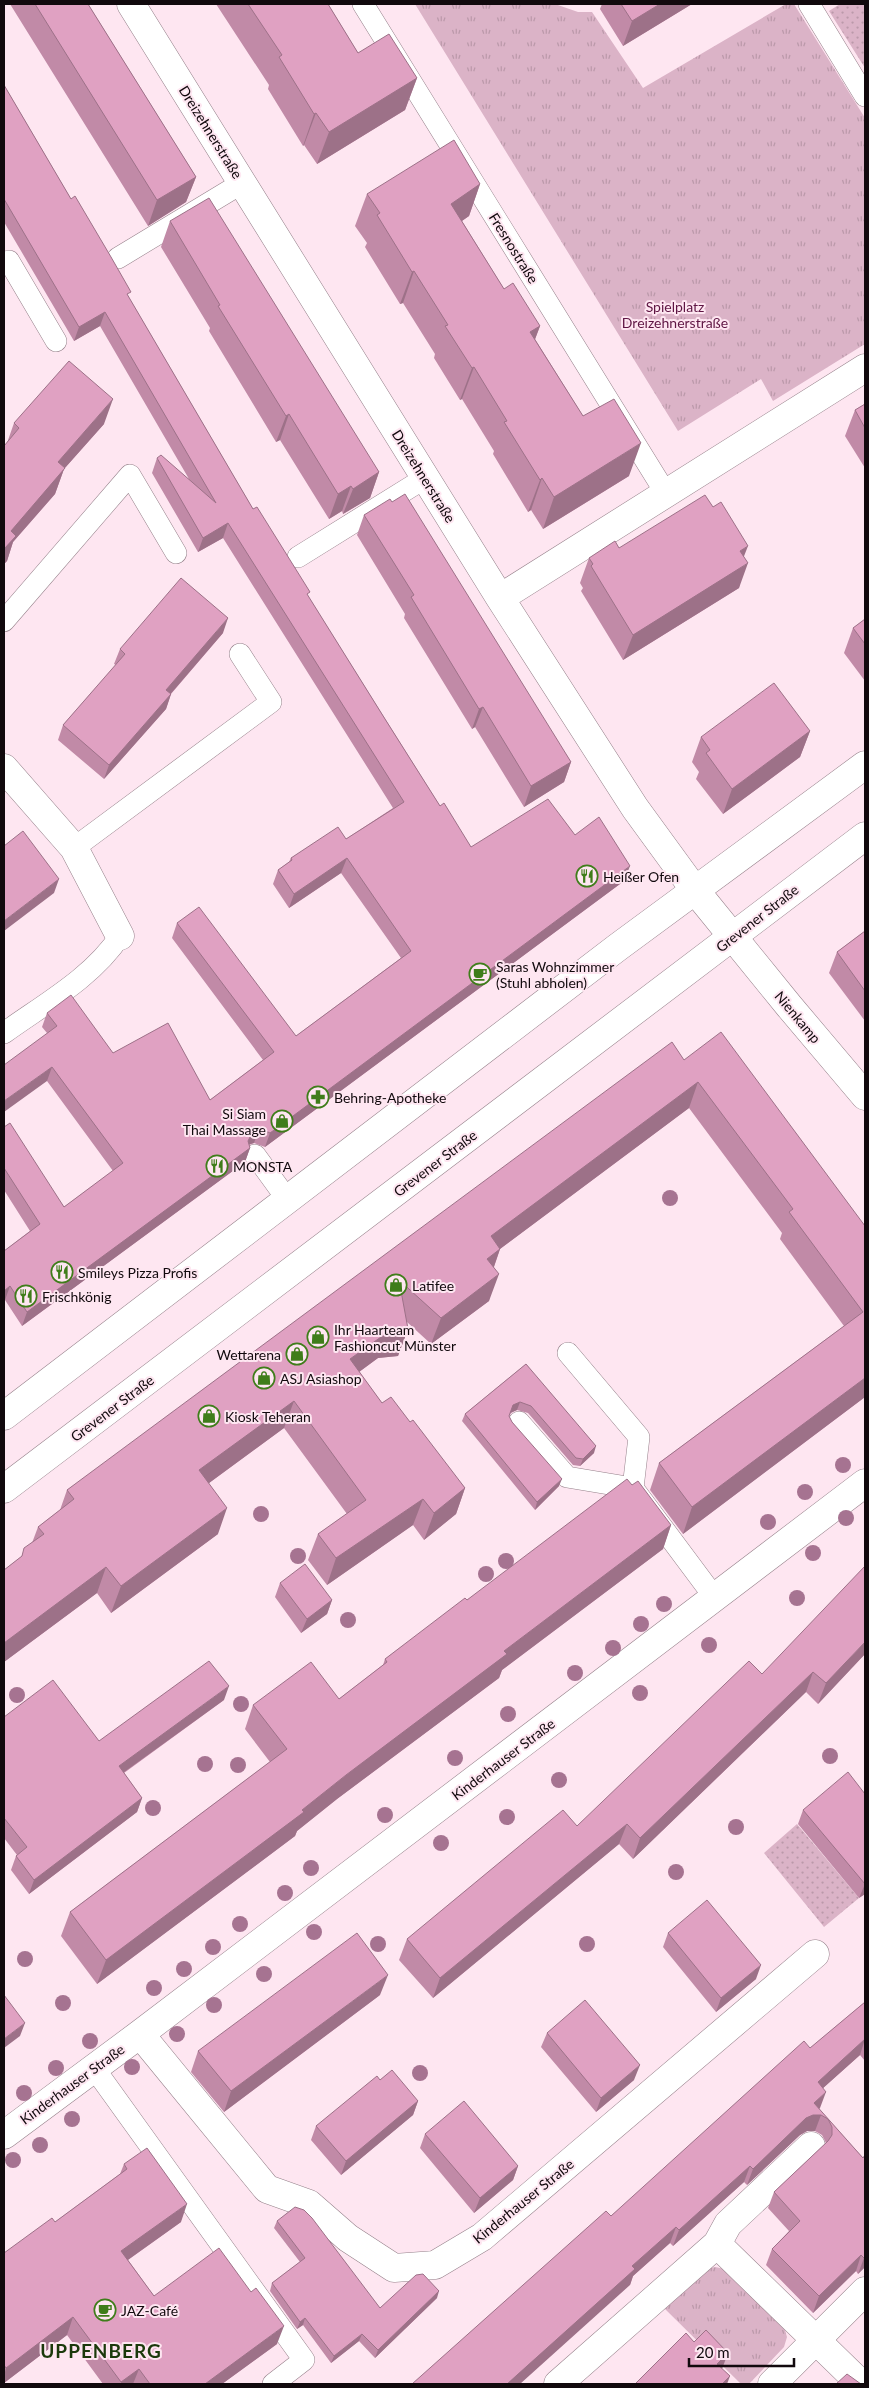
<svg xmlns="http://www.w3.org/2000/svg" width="869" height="2388" viewBox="0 0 869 2388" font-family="Lato,sans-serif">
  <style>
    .grass { fill: url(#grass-dots) }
    .park { fill: url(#park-tufts) }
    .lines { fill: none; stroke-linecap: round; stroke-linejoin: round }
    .lane-casing { stroke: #95808a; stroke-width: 22 }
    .street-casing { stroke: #95808a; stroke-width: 29 }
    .secondary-casing { stroke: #95808a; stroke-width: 29 }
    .lane { stroke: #fff; stroke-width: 21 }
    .street { stroke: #fff; stroke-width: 28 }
    .secondary { stroke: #fff; stroke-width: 28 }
    .tree { fill: #a67391 }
    .wall { fill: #c18aa7 }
    .shaded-wall { fill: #9d7188 }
    .building { fill: #e0a1c2; stroke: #9d7188 }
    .labels { text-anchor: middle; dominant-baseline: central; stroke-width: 4; stroke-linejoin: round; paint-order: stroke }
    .street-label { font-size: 14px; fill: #11090d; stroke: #fee6f1 }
    .park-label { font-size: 14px; fill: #5e1543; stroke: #fee6f1 }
    .poi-label { font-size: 14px; fill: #11090d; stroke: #fee6f1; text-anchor: start }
    .district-label { font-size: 19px; font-weight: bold; letter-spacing: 1px; fill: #1b390b; stroke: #fee6f1 }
  </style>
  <defs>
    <pattern id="grass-dots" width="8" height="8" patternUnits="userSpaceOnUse" patternTransform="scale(1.25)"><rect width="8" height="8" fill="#dbb3c7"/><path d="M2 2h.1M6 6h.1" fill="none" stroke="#b9a" stroke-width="1.8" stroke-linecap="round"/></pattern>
    <pattern id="park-tufts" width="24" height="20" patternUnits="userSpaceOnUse" patternTransform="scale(1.25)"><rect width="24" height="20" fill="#dbb3c7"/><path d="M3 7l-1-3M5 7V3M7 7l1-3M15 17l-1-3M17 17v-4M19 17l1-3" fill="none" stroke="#b9a"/></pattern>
  </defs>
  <rect width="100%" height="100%" fill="#fee6f1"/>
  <path class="grass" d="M840 4H865V68L829 11Z
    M797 1824 859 1898 824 1927 764 1853Z"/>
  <path class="park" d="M415 4H555L578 12H592L643 88 786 4H794L865 118V344L773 401 761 379 678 431Z
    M715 2267 725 2269 784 2327 787 2337 784 2347 749 2384H741L665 2309 705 2269Z"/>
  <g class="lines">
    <g class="lane-casing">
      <path id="lane" d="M363 4 665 492
        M809 4 865 96
        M118 258 242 183
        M9 261 56 341
        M298 557 425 478
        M4 621 130 475 176 553
        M74 848 271 702 240 654
        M4 1033C44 1004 92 978 120 936
        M255 1155 287 1199
        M568 1353 639 1437 633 1488 715 1598
        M519 1422 567 1477 633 1488
        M94 2068 304 2360 273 2384"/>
    </g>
    <g class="street-casing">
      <path id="street" d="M131 4 500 598 635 808 694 889 789 1006 865 1096
        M500 598 865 368
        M4 768 74 848 120 936
        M140 2034 267 2189 309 2204 348 2238 394 2268 435 2265 482 2237 815 1954
        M4 2135 140 2034 865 1483
        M717 2244 728 2224 811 2146
        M558 2384 717 2244 861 2384
        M772 2384 865 2291"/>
    </g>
    <g class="secondary-casing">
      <path id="secondary" d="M4 1416 618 947 865 765
        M4 1489 865 836"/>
    </g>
    <use href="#lane" class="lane"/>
    <use href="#street" class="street"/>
    <use href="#secondary" class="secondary"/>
  </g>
  <g class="tree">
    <circle cx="670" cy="1198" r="8"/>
    <circle cx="843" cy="1465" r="8"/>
    <circle cx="805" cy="1492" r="8"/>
    <circle cx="261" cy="1514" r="8"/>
    <circle cx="846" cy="1518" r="8"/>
    <circle cx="768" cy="1522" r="8"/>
    <circle cx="813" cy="1553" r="8"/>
    <circle cx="298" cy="1556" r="8"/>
    <circle cx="506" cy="1561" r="8"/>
    <circle cx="486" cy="1574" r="8"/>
    <circle cx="797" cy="1598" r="8"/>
    <circle cx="664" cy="1604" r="8"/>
    <circle cx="348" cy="1620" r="8"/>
    <circle cx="641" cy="1624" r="8"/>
    <circle cx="709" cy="1645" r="8"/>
    <circle cx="613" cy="1648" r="8"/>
    <circle cx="575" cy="1673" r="8"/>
    <circle cx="640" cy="1693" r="8"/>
    <circle cx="17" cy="1695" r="8"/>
    <circle cx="241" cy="1704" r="8"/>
    <circle cx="508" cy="1714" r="8"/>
    <circle cx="830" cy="1756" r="8"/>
    <circle cx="455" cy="1758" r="8"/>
    <circle cx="205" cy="1764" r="8"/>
    <circle cx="238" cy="1765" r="8"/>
    <circle cx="559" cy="1780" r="8"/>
    <circle cx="153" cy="1808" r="8"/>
    <circle cx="385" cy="1815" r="8"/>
    <circle cx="507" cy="1817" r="8"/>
    <circle cx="736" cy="1827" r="8"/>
    <circle cx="441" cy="1843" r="8"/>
    <circle cx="311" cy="1868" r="8"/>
    <circle cx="676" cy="1872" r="8"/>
    <circle cx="285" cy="1893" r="8"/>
    <circle cx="240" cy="1924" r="8"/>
    <circle cx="314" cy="1932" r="8"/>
    <circle cx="378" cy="1944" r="8"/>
    <circle cx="587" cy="1944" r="8"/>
    <circle cx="213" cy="1947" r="8"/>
    <circle cx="25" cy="1959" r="8"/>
    <circle cx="184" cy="1969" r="8"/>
    <circle cx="264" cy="1974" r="8"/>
    <circle cx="154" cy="1988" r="8"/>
    <circle cx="63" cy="2003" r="8"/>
    <circle cx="214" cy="2005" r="8"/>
    <circle cx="177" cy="2034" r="8"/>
    <circle cx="90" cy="2041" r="8"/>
    <circle cx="132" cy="2067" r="8"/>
    <circle cx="56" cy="2068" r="8"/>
    <circle cx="420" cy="2073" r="8"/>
    <circle cx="24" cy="2093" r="8"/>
    <circle cx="72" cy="2119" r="8"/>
    <circle cx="40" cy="2145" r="8"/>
    <circle cx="13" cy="2160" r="8"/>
  </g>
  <path class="wall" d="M10 4H88L196 177 186 202 148 226Z
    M216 4H328L358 53 417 78 405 110 317 164 304 145 303 146 268 89 269 85Z
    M602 4H692L623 46 600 9Z
    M4 85 253 509 440 806 471 847 575 835 624 881 265 1147 254 1143 249 1145 250 1148 245 1162 22 1326 5 1300 4 1301V1251L30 1231 4 1190V1127L64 1207 113 1171 47 1081V1033L42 1027 47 1013 113 1053 210 1100 263 1060 172 938 177 923 296 1036 401 958 341 873 289 908 273 884 278 870 289 862 291 858 346 839 393 808 223 538 198 552 152 473 157 458 189 479 100 326 74 341 4 222Z
    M480 184 469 216 462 221 504 289 540 326 535 339 583 416 629 476 543 529 531 510 528 512 493 454 494 451 462 399 460 400 434 358 435 354 403 303 400 304 365 247 367 243 355 226 367 194Z
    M170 221 379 472 370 498 343 514 342 511 329 519 280 440 276 442 209 331 210 328 161 247Z
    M865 404V468L845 436 855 410Z
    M14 423 104 424 64 469 55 494 13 542 7 561 4 564V446L7 443Z
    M392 502 571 762 564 782 524 807 475 727 472 729 404 618 405 614 357 535 364 515Z
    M619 548 744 556 739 588 623 660 581 591 583 588 580 583 589 558Z
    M865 619V681L844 653 853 628Z
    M223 633 171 694 166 709 104 779 58 740 63 725 116 665 114 664 120 649Z
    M810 731 800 757 723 814 696 779 699 772 692 762 701 737Z
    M865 931V1021L829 973 837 952Z
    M684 1060 865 1226V1397L683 1534 650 1490 659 1463 844 1326 780 1239 782 1233 689 1108 500 1249 494 1267 489 1301 431 1344 407 1322 408 1329 398 1356 378 1358 359 1372 382 1403 410 1422 465 1488 456 1514 424 1540 413 1525 327 1585 308 1560 318 1534 347 1514 284 1428 209 1483 218 1534 111 1613 97 1593 4 1662V1570L21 1557 32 1543 38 1527 60 1510 67 1490Z
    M526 1364 594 1453 580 1466 573 1465 528 1413 517 1410 511 1413 509 1416 512 1422 559 1486 535 1510 462 1421 465 1414Z
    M632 1485 671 1525 663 1549 502 1670 499 1678 337 1799 297 1831 295 1836 97 1984 61 1936 70 1912 270 1762 245 1729 253 1705 339 1699 383 1665 385 1659 467 1600Z
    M280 1583 332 1600 327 1614 301 1633 275 1597Z
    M865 1654 818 1704 806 1692 633 1859 619 1844 433 1998 399 1960 407 1939 577 1826 762 1674Z
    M224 1700 124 1773 142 1798 137 1812 29 1894 11 1870 16 1856 17 1855 4 1838V1717L99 1741Z
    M865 1794V1894L859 1898 798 1824 803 1810Z
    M668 1933 756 1979 716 2012 663 1947Z
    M380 1995 224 2112 191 2072 198 2051Z
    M865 2002V2061L860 2055 823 2088 819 2109 863 2158 865 2155V2267L858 2274 856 2271 813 2313 766 2265 772 2249 789 2231 768 2208 774 2192 826 2143 822 2135 815 2131H807L800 2135 747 2185 744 2182 673 2246 670 2243 633 2276 630 2285 611 2216Z
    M547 2033 634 2080 596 2112 541 2047Z
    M380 2080 418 2101 413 2115 341 2175 311 2140 316 2126Z
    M425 2134 518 2166 513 2180 474 2213 420 2148Z
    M124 2164 181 2222 128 2260 154 2296 277 2344 222 2384H103L67 2335 4 2383V2253L55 2222 120 2174Z
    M277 2221 380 2308 437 2298 375 2358 359 2341 331 2363 303 2325 297 2329 270 2291 272 2283 300 2262 274 2228Z"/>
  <path class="shaded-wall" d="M660 4H692L623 46 632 21Z
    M417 78 405 110 317 164 329 132Z
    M316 113 304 145 303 146 314 114Z
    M196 177 186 202 148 226 157 200Z
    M480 184 469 216 440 236 451 204Z
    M414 271 403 303 400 304 412 272Z
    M105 312 100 326 74 341 79 327Z
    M540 326 528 358 530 332Z
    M474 367 462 399 460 400 472 368Z
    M113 399 104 424 64 469 55 494 13 542 7 561 4 564V549L11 531 58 462Z
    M289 414 280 440 276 442 286 416Z
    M641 443 629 476 543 529 554 497Z
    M379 472 370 498 343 514 353 489Z
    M542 478 531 510 528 512 540 480Z
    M351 486 342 511 329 519 338 494Z
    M228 523 223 538 198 552 203 538Z
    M748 546 739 569 748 563 739 588 623 660 633 635 740 551Z
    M228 618 223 633 161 705 166 690Z
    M171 694 166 709 104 779 109 765Z
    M483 707 475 727 472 729 479 709Z
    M810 731 800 757 723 814 732 789Z
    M571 762 564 782 524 807 531 786Z
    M347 858 341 873 289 908 294 894Z
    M630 866 624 881 265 1147 270 1133Z
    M59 879 54 893 4 931V921Z
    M52 1067 47 1081 4 1112V1101Z
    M698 1082 689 1108 481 1263 491 1236Z
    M259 1128 254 1143 247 1145 250 1148 245 1162 22 1326 27 1312 248 1141 253 1131Z
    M500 1249 491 1275 487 1259Z
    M499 1274 489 1301 431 1344 441 1318Z
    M10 1286 5 1300 4 1301V1291Z
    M408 1329 398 1356 378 1358 340 1386 350 1359 388 1332Z
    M865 1378V1397L683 1534 692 1507Z
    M294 1401 284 1428 190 1497 199 1470Z
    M520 1402 517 1410 510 1413 513 1405Z
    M596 1446 594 1453 580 1466 583 1459Z
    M562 1479 559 1486 535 1510 537 1502Z
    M465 1488 456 1514 424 1540 434 1513Z
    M423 1499 413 1525 327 1585 336 1558Z
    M227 1508 218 1534 111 1613 121 1586Z
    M671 1525 663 1549 502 1670 499 1678 337 1799 297 1831 295 1836 97 1984 106 1960 302 1810 504 1651Z
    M106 1567 97 1593 4 1662V1643Z
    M332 1600 327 1614 301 1633 307 1619Z
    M865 1642V1654L818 1704 826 1683Z
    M813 1672 806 1692 633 1859 640 1838Z
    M229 1686 224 1700 113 1780 119 1766Z
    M142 1798 137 1812 29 1894 34 1880Z
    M627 1824 619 1844 433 1998 440 1978Z
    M865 1884V1894L859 1898Z
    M761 1965 756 1979 716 2012 721 1998Z
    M388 1975 380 1995 224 2112 231 2091Z
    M25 2023 20 2036 4 2048V2039Z
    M865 2039 860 2055 812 2098 818 2082Z
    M640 2065 634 2080 596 2112 601 2098Z
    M826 2092 820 2108 813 2115H821L815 2131H807L800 2135 747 2185 753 2169 814 2103Z
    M418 2101 413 2115 341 2175 346 2161Z
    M518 2166 513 2180 474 2213 480 2198Z
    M750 2166 744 2182 673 2246 679 2230Z
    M187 2204 181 2222 115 2269 121 2251Z
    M676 2227 670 2243 633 2276 630 2285 520 2384H507L632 2266Z
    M861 2255 856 2271 813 2313 819 2296Z
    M865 2257V2267L858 2274 864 2258Z
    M439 2291 437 2298 375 2358 378 2350Z
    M73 2317 67 2335 4 2383V2376L6 2368Z
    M305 2318 303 2325 297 2329 300 2322Z
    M284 2326 277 2344 222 2384H205Z
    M362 2334 359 2341 331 2363 334 2356Z
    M728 2353 722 2369 717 2364Z
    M139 2369 133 2384H121V2382Z
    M730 2376 727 2384H722Z"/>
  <path class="building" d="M35 4H88L196 177 157 200Z
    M248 4H328L358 53 389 34 417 78 329 132 316 113 314 114 279 57 282 55Z
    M621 4H660L632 21Z
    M4 85 71 199 75 196 111 257 131 292 127 294 253 509 257 507 310 592 307 594 385 719 440 806 444 803 471 847 548 799 575 835 599 817 630 866 270 1133 259 1128 253 1131 248 1141 250 1148 27 1312 10 1286 4 1291V1251L40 1224 4 1168V1127L10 1123 64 1207 123 1163 52 1067 4 1101V1065L57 1026 47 1013 71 995 113 1053 168 1023 210 1100 274 1052 177 923 199 907 296 1036 411 951 347 858 294 894 278 870 292 860 291 858 338 827 346 839 404 802 228 523 203 538 157 458 161 455 216 503 105 312 79 327 4 199Z
    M454 140 480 184 451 204 504 289 513 283 540 326 530 332 583 416 614 399 641 443 554 497 542 478 540 480 504 422 507 421 474 367 472 368 445 326 448 325 414 271 412 272 377 215 380 213 367 194Z
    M209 198 379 472 353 489 351 486 338 494 289 414 286 416 218 306 220 305 170 221Z
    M69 361 113 399 58 462 65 468 11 531 16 536 4 549V446L19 428 14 423Z
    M865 404V428L855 410Z
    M405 494 571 762 531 786 483 707 479 709 411 597 414 595 364 515 390 499 392 502Z
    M705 495 713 507 721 502 748 546 740 551 748 563 633 635 591 566 593 564 589 558 615 541 619 548Z
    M181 578 228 618 166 690 171 694 109 765 63 725 125 654 120 649Z
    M865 619V644L853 628Z
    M774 683 810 731 732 789 706 753 710 750 701 737Z
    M23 831 59 879 4 921V846Z
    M865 931V991L837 952Z
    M721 1032 865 1226V1378L692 1507 659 1463 863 1312 789 1212 793 1209 698 1082 491 1236 500 1249 487 1259 499 1274 441 1318 399 1280 408 1329 388 1332 350 1359 382 1403 391 1397 410 1422 413 1420 465 1488 434 1513 423 1499 336 1558 318 1534 366 1500 294 1401 199 1470 227 1508 121 1586 106 1567 4 1643V1570L22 1556 24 1548 44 1534 38 1527 74 1499 67 1490 672 1042 684 1060Z
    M526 1364 596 1446 583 1459 576 1458 531 1406 520 1402 513 1405 509 1416 512 1422 562 1479 537 1502 465 1414Z
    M627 1479 632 1485 638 1481 671 1525 504 1651 507 1654 346 1775 302 1810 304 1812 106 1960 70 1912 287 1749 253 1705 311 1662 339 1699 387 1662 385 1659 465 1598 467 1600Z
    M305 1564 332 1600 307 1619 280 1583Z
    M865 1566V1642L826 1683 813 1672 640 1838 627 1824 440 1978 407 1939 563 1810 577 1826 749 1661 762 1674Z
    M209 1661 229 1686 119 1766 142 1798 34 1880 16 1856 27 1847 4 1818V1717L53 1680 99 1741Z
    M848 1772 865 1794V1884L803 1810Z
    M707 1900 761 1965 721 1998 668 1933Z
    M357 1933 388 1975 231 2091 198 2051Z
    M4 1995 25 2023 4 2039Z
    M585 2000 640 2065 601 2098 547 2033Z
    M865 2002V2039L818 2082 826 2092 814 2103 863 2158 865 2155V2257L864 2258 861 2255 819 2296 772 2249 800 2221 774 2192 828 2141 832 2135V2127L828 2119 821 2115H813L806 2118 753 2169 750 2166 679 2230 676 2227 632 2266 635 2269 507 2384H412L606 2211 611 2216 804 2041 810 2048Z
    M392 2070 418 2101 346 2161 316 2126 377 2076 380 2080Z
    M464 2101 518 2166 480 2198 425 2134Z
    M147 2148 187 2204 121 2251 154 2296 219 2248 251 2292 256 2288 284 2326 205 2384H150L139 2369 121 2382 73 2317 6 2368 4 2365V2253L52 2218 55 2222 127 2169 124 2164Z
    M295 2207 304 2210 312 2218 380 2308 416 2275 423 2274 439 2291 378 2350 362 2334 334 2356 305 2318 300 2322 272 2283 305 2258 277 2221Z
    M706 2330 728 2353 717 2364 730 2376 722 2384H635L686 2333 694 2342Z
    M847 2374 861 2384H836Z"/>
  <defs>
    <g id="restaurant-ring" transform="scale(1.125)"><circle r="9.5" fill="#fee6f1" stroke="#3f7d1a" stroke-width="1.5"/><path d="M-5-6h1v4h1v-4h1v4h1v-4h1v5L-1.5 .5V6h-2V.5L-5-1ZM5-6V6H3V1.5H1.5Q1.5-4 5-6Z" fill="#3f7d1a"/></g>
    <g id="cafe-ring" transform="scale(1.125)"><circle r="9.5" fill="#fee6f1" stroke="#3f7d1a" stroke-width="1.5"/><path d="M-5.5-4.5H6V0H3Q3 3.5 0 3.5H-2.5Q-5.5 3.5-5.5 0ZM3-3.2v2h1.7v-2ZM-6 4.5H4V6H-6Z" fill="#3f7d1a"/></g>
    <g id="pharmacy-ring" transform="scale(1.125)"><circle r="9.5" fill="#fee6f1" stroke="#3f7d1a" stroke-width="1.5"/><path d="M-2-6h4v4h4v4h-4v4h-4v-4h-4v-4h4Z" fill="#3f7d1a"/></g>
    <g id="shop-ring" transform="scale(1.125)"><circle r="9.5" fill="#fee6f1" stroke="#3f7d1a" stroke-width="1.5"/><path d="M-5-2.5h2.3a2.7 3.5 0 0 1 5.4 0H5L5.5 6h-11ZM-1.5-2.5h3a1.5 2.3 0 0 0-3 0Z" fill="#3f7d1a"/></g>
  </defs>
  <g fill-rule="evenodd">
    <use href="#restaurant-ring" x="587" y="876"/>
    <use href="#cafe-ring" x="480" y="974"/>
    <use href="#pharmacy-ring" x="318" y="1097"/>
    <use href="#shop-ring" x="282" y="1121"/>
    <use href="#restaurant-ring" x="217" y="1166"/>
    <use href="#restaurant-ring" x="62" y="1272"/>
    <use href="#shop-ring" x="396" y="1285"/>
    <use href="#restaurant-ring" x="26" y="1296"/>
    <use href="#shop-ring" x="318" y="1337"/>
    <use href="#shop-ring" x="297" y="1354"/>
    <use href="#shop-ring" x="264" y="1378"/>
    <use href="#shop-ring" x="209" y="1416"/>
    <use href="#cafe-ring" x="105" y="2310"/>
  </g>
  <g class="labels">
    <g class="street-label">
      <text transform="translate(211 132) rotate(58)">Dreizehnerstraße</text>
      <text transform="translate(514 248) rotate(58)">Fresnostraße</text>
      <text transform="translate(424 476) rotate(58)">Dreizehnerstraße</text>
      <text transform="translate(757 918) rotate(-38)">Grevener Straße</text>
      <text transform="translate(798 1017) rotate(50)">Nienkamp</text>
      <text transform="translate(435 1163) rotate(-37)">Grevener Straße</text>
      <text transform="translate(112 1408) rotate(-37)">Grevener Straße</text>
      <text transform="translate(503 1759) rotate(-37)">Kinderhauser Straße</text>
      <text transform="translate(72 2084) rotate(-36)">Kinderhauser Straße</text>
      <text transform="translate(523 2201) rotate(-39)">Kinderhauser Straße</text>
    </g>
    <g class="park-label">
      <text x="675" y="306">Spielplatz<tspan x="675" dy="16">Dreizehnerstraße</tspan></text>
    </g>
    <g class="poi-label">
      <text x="603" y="876">Heißer Ofen</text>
      <text x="496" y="966">Saras Wohnzimmer<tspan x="496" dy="16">(Stuhl abholen)</tspan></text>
      <text x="334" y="1097">Behring-Apotheke</text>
      <text x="266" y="1113" text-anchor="end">Si Siam<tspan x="266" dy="16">Thai Massage</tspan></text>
      <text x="233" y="1166">MONSTA</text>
      <text x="78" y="1272">Smileys Pizza Profis</text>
      <text x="412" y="1285">Latifee</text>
      <text x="42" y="1296">Frischkönig</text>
      <text x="334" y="1329">Ihr Haarteam<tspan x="334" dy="16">Fashioncut Münster</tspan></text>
      <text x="281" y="1354" text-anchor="end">Wettarena</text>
      <text x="280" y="1378">ASJ Asiashop</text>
      <text x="225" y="1416">Kiosk Teheran</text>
      <text x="121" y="2310">JAZ-Café</text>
    </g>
    <g class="district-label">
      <text x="101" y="2350">UPPENBERG</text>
    </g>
  </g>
  <rect width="869" height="2388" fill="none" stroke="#11090d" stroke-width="10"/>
  <path d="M689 2358v8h105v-8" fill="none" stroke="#11090d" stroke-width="2.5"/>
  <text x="696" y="2358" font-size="15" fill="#11090d" stroke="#fee6f1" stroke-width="4" paint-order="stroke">20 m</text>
</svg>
